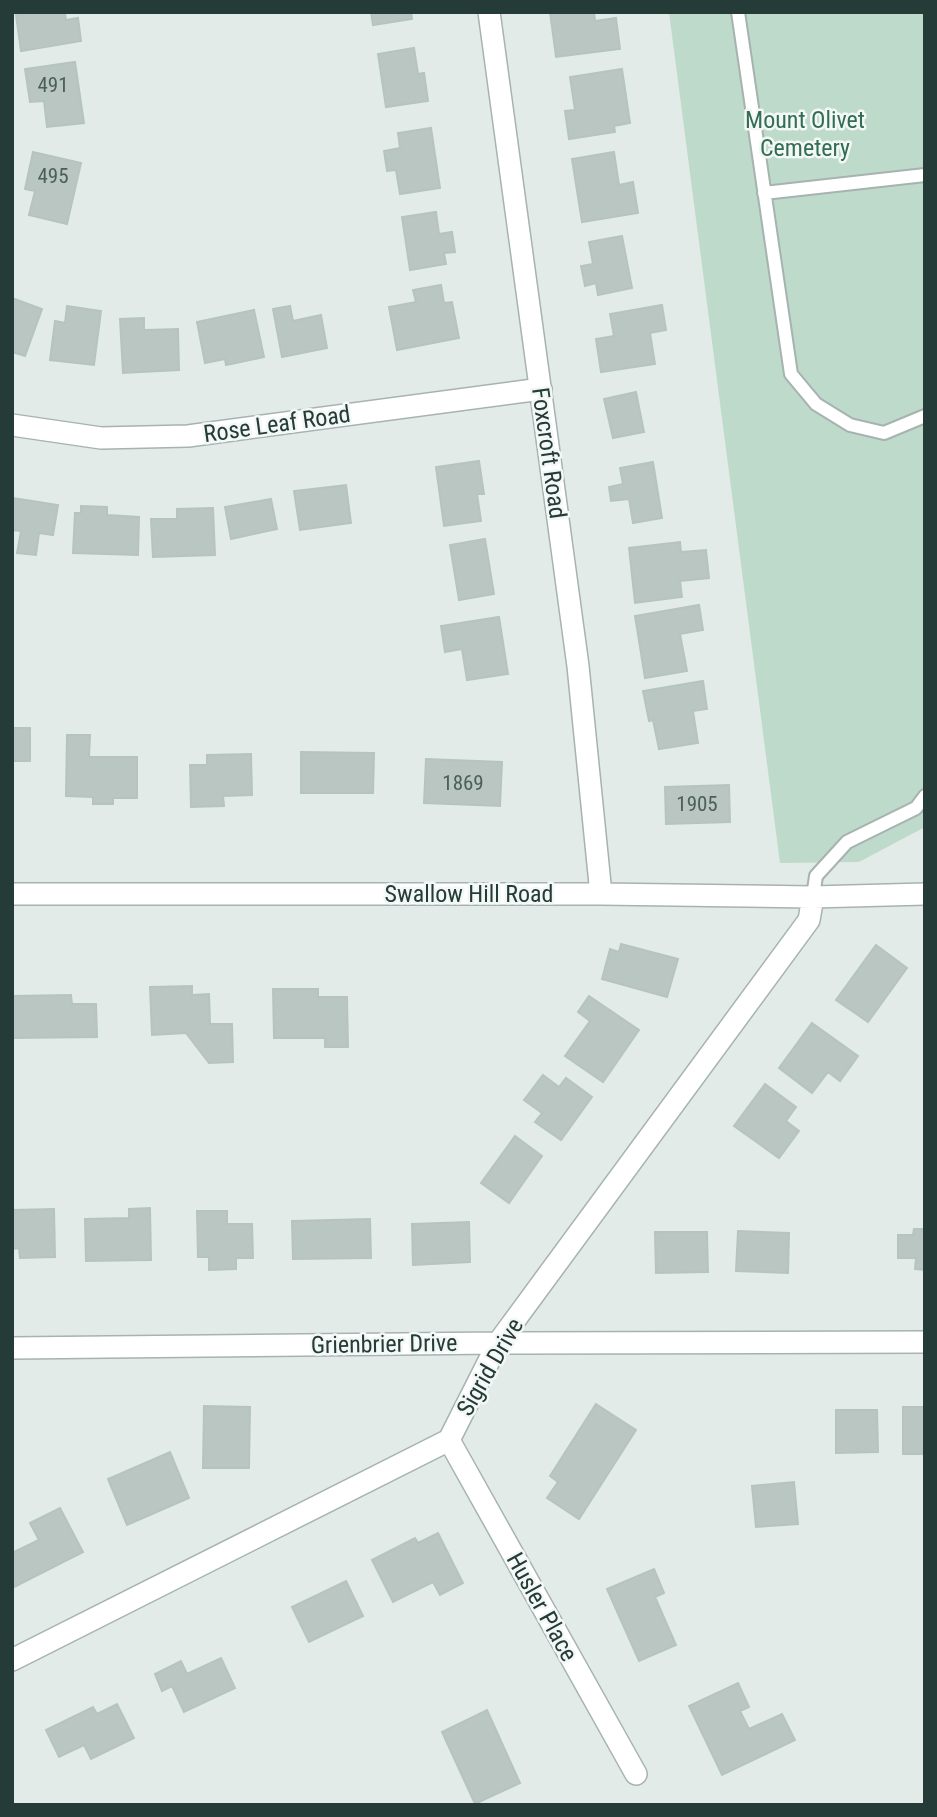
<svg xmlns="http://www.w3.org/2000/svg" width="937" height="1817" viewBox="0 0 937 1817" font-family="'Roboto Condensed',sans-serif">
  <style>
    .green { fill: #bedaca }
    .building { fill: #b9c6c2; stroke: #b6c4c1; stroke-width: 2 }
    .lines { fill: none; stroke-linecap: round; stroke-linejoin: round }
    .service-casing { stroke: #a6b3b0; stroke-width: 16 }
    .minor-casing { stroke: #a6b3b0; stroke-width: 24 }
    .service { stroke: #fff; stroke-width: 12 }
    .minor { stroke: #fff; stroke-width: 21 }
    .labels { text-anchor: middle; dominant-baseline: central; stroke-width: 5; stroke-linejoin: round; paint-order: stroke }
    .number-label { font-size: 21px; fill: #4a5e5a }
    .park-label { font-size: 24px; fill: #336d53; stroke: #f3f8f6 }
    .street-label { font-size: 24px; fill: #253b38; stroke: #f3f8f6 }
  </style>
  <rect width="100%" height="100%" fill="#e3ebe9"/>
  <path class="green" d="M669 12H925V827L859 862 780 863Z"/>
  <path class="building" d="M65 12 66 20 78 18 81 41 21 51 16 15 27 12Z
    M371 12H411L412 19 373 25Z
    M550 12H594L595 21 616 18 620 49 556 57Z
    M414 48 418 74 424 73 428 101 386 107 378 54Z
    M75 62 84 123 47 127 44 101 30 102 25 69Z
    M622 69 630 123 614 126 615 132 569 139 565 111 575 110 570 77Z
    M431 128 440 188 400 194 396 170 387 171 384 151 400 148 398 133Z
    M33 152 81 163 67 224 29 215 35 191 25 189Z
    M614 152 619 185 633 182 638 213 582 222 572 159Z
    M436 212 439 234 452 232 455 252 444 253 446 264 410 270 402 217Z
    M622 236 632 288 598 295 596 283 585 286 581 266 593 264 589 242Z
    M441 285 444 303 452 302 459 338 397 350 389 307 416 302 413 290Z
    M12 298 42 309 25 356 12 352Z
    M662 305 666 330 650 333 655 364 601 372 596 339 614 336 610 314Z
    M67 306 101 311 94 365 50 360 55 321 65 323Z
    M290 306 293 321 321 315 327 348 282 357 273 309Z
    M254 310 264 357 226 365 225 359 205 363 197 322Z
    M144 318V330L178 329 179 370 123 373 120 319Z
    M636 392 644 432 613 438 604 399Z
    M479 461 484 494H477L481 521 444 526 436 467Z
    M653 462 662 518 633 523 629 499 611 501 609 487 623 484 620 468Z
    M346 485 351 523 300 530 294 491Z
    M13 498 58 505 53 535 39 533 36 555 17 553 21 531 12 530Z
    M271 499 277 529 231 539 225 507Z
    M81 506 107 507V515L139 517 138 555 73 553 75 513H81Z
    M213 508 215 555 153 557 151 519H177V509Z
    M485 539 494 594 459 600 450 545Z
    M680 542 681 552 706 550 709 578 680 581 682 597 635 603 629 548Z
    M699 605 703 630 680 634 687 671 645 678 635 616Z
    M499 617 508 674 467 680 462 649 445 652 441 626Z
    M703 681 707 709 693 711 698 743 659 749 653 720 649 721 643 691Z
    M12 728H30V761H12Z
    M67 735H90L89 757H137V798H113V804H93V797L66 796Z
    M301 752 374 753 373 793H301Z
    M251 754 252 795 223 796 224 806 191 807 190 765H207V755Z
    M426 759 502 762 500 806 424 803Z
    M729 785 730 822 666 824 665 787Z
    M621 944 678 959 667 997 602 979 610 949 619 952Z
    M876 945 907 968 868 1022 836 1000Z
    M192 986V995L209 994 210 1024H232L233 1062 209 1063 186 1033 152 1035 150 987Z
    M273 989H318V997H347L348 1047H325V1038H274Z
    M71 995 72 1004H96L97 1037 12 1038V996Z
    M589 996 639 1030 603 1082 565 1056 590 1021 578 1012Z
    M812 1023 858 1056 840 1081 828 1072 812 1093 779 1068Z
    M543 1075 559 1087 566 1078 592 1097 561 1140 535 1122 542 1113 524 1100Z
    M765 1084 796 1107 786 1121 799 1131 779 1158 734 1126Z
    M515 1136 542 1156 509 1203 481 1183Z
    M150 1208 151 1260 86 1261 85 1219 129 1218V1209Z
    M54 1209 55 1257 20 1258 19 1248 12 1249V1210Z
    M197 1211H227V1224H252L253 1258H236V1269L209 1270V1257H198Z
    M370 1219 371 1258 293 1259 292 1221Z
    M469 1222 470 1262 413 1265 412 1224Z
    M914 1229H925V1270L915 1269 916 1258H898V1235H913Z
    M738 1231 789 1233 788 1273 736 1271Z
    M655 1232H707L708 1272 656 1273Z
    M596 1404 636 1430 579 1519 547 1498 558 1482 550 1476Z
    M204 1406 250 1407 249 1468H203Z
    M903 1407H925V1454H903Z
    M836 1410H877L878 1452 836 1453Z
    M170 1452 189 1498 127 1525 108 1479Z
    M794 1482 798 1524 756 1527 752 1486Z
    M60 1508 83 1552 12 1588V1553L39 1540 30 1523Z
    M438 1533 463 1583 440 1595 433 1582 393 1602 372 1560 415 1538 418 1543Z
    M654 1569 664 1593 655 1597 676 1645 639 1661 607 1589Z
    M346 1581 363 1616 309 1642 292 1607Z
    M221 1658 235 1688 184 1712 172 1686 162 1691 155 1674 181 1661 187 1674Z
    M738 1683 749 1707 740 1711 749 1729 782 1714 795 1740 722 1775 689 1706Z
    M117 1704 134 1738 91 1759 84 1745 59 1757 46 1730 93 1707 97 1714Z
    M487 1710 520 1783 475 1804 442 1732Z"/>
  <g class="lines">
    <g class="service-casing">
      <path id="service" d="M738 12 791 374 816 404 850 425 884 433 925 416
        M764 193 925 175
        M813 897 816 876 847 842 916 808 925 796"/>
    </g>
    <g class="minor-casing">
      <path id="minor" d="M489 12 578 666 601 894
        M12 425 101 438 188 436 541 389
        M12 894H601L813 897 925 894
        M12 1348 498 1343 925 1342
        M449 1440 636 1774
        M12 1660 449 1440 498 1343 809 920 813 897"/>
    </g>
    <use href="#service" class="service"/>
    <use href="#minor" class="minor"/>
  </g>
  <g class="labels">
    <g class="number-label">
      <text x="53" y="85">491</text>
      <text x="53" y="176">495</text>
      <text x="463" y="783">1869</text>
      <text x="697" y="804">1905</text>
    </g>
    <g class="park-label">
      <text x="805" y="120">Mount Olivet<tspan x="805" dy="28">Cemetery</tspan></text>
    </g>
    <g class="street-label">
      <text transform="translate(277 424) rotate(-8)">Rose Leaf Road</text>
      <text transform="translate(549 453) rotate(82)">Foxcroft Road</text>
      <text x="469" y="894">Swallow Hill Road</text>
      <text transform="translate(384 1344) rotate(-1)">Grienbrier Drive</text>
      <text transform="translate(490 1367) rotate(-60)">Sigrid Drive</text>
      <text transform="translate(542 1607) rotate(61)">Husler Place</text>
    </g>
  </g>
  <rect width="937" height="1817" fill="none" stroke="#253b38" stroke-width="28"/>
</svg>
